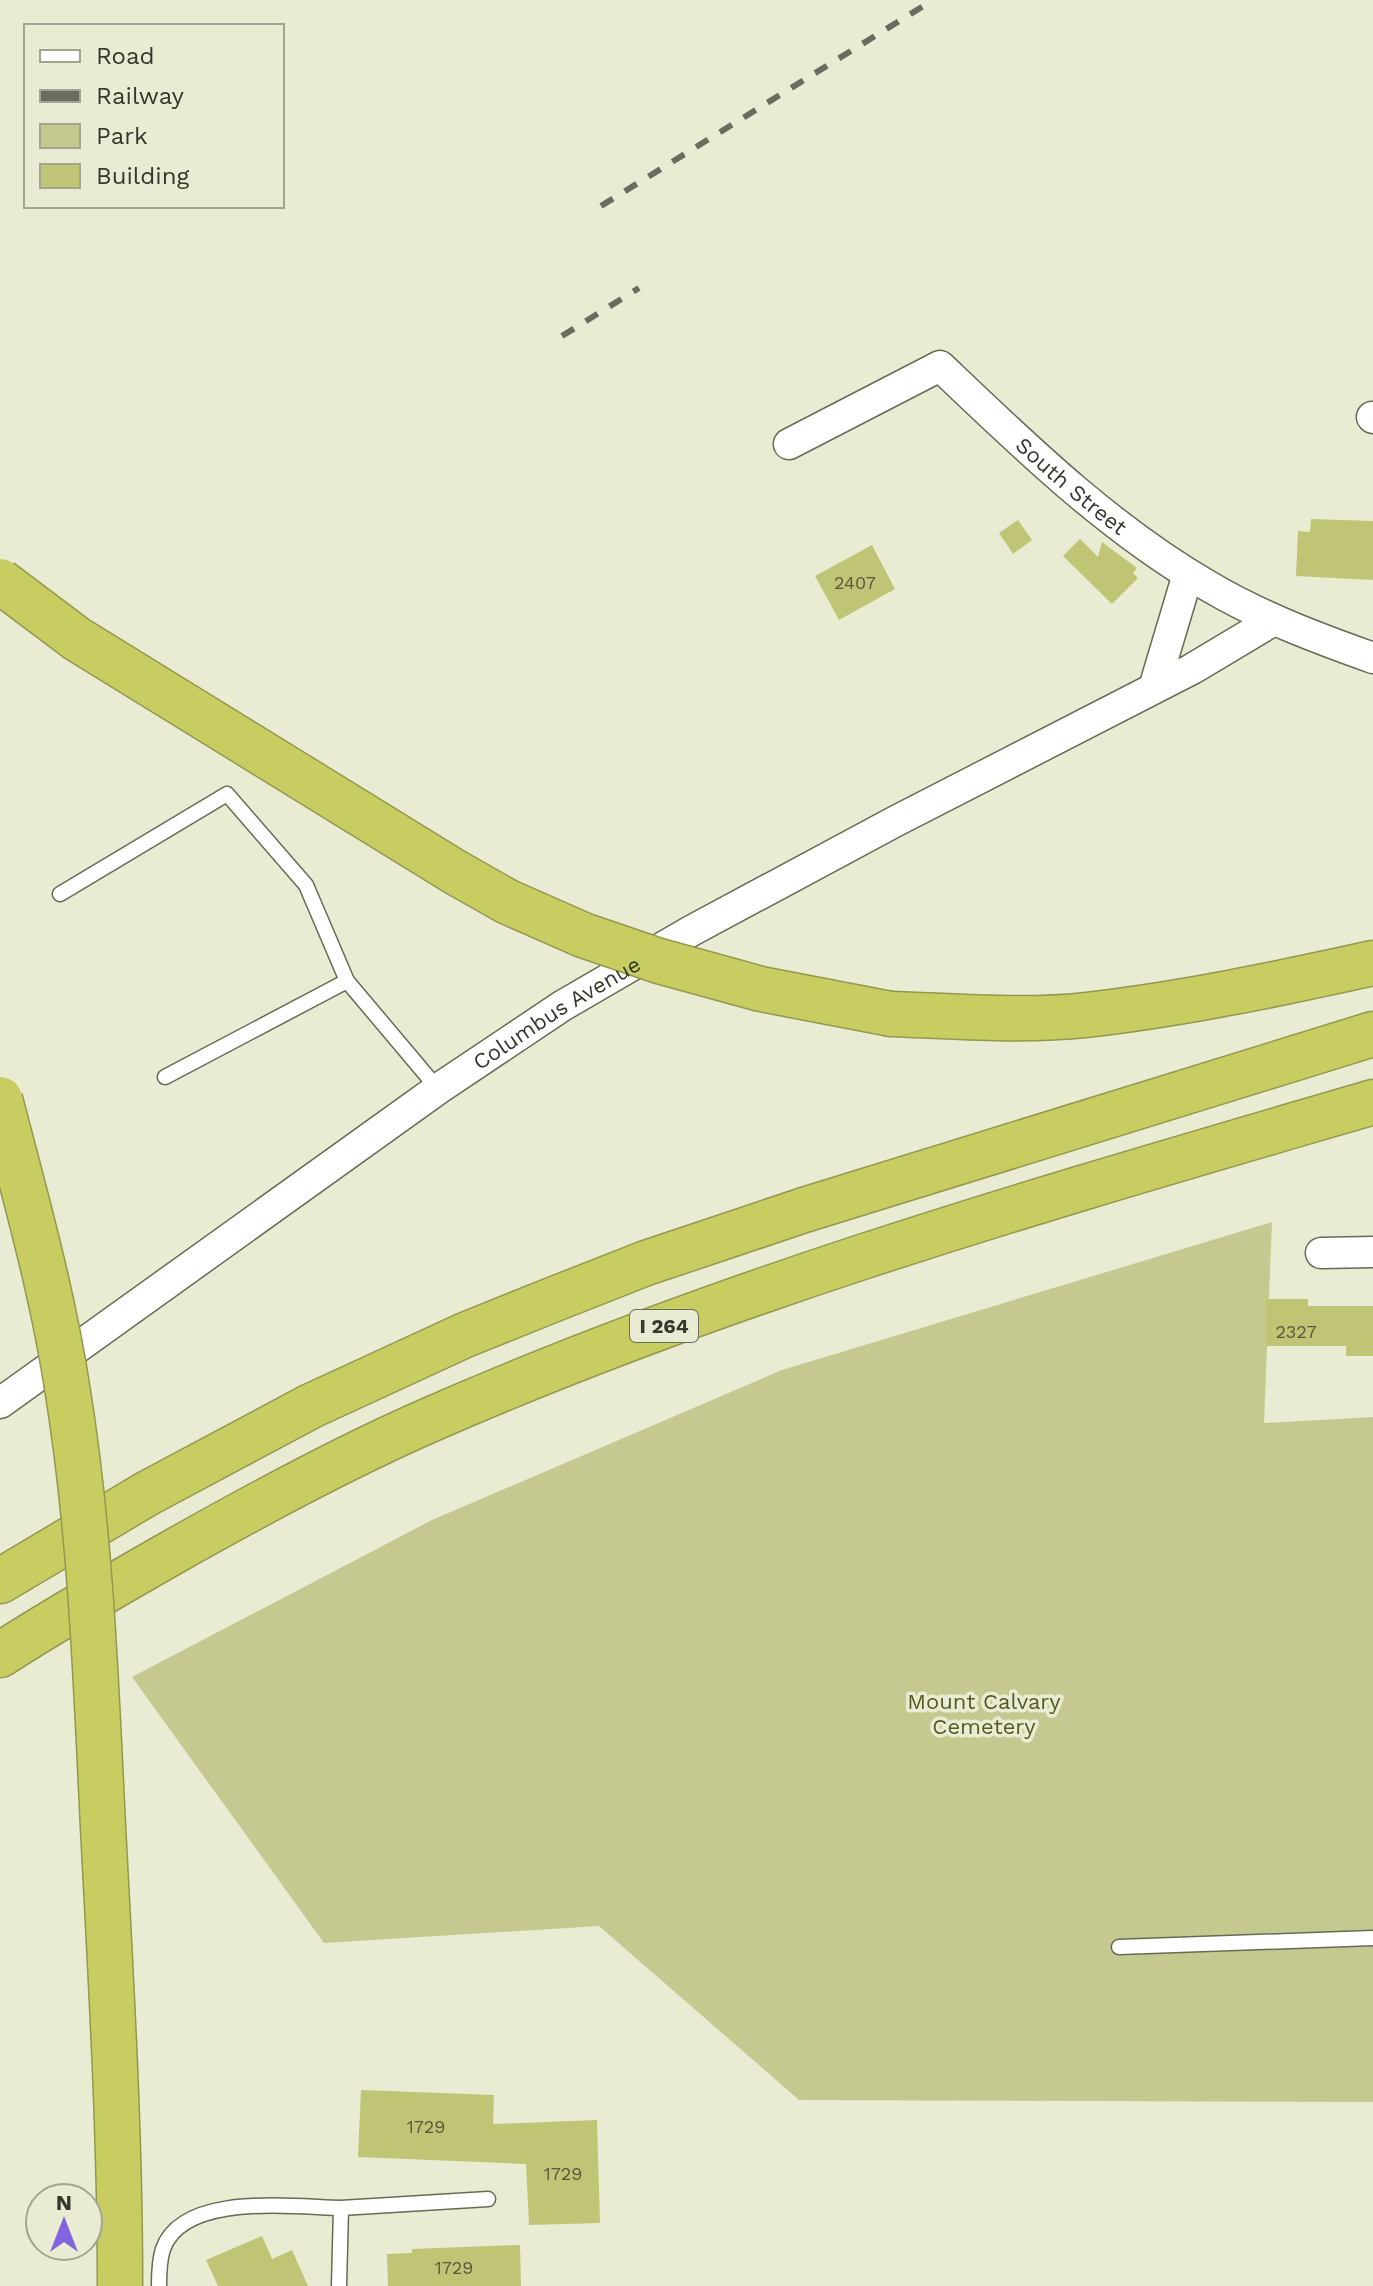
<svg xmlns="http://www.w3.org/2000/svg" width="1373" height="2286" viewBox="0 0 1373 2286" font-family="'Work Sans',sans-serif">
  <style>
    .green { fill: #c5c98f }
    .building { fill: #c0c576 }
    .lines { fill: none; stroke-linecap: round; stroke-linejoin: round }
    .service-casing { stroke: #686a55; stroke-width: 17 }
    .minor-casing { stroke: #686a55; stroke-width: 33 }
    .motorway-casing { stroke: #94984f; stroke-width: 47 }
    .service { stroke: #fff; stroke-width: 14 }
    .minor { stroke: #fff; stroke-width: 30 }
    .motorway { stroke: #c7cd61; stroke-width: 44 }
    .rail { stroke: #6a6c5d; stroke-width: 6; stroke-dasharray: 14 14; stroke-linecap: butt }
    .motorway-bridge-casing { stroke: #94984f; stroke-width: 47; stroke-linecap: butt }
    .motorway-bridge { stroke: #c7cd61; stroke-width: 44 }
    .labels { text-anchor: middle; dominant-baseline: central; stroke-width: 7; stroke-linejoin: round; paint-order: stroke }
    .number-label { font-size: 18px; fill: #585a3f }
    .shield { fill: #e9ecd3; stroke: #6c6d5f; stroke-width: 2 }
    .shield-label { font-size: 20px; font-weight: bold; fill: #36372d }
    .street-label { font-size: 22px; fill: #36372d; stroke: #e9ecd3 }
    .park-label { font-size: 22px; fill: #575a20; stroke: #e9ecd3 }
  </style>
  <rect width="100%" height="100%" fill="#e9ecd3"/>
  <path class="green" d="M1272 1222 1264 1423 1373 1417V2102L799 2100 599 1926 324 1943 132 1677 432 1520 782 1370Z"/>
  <path class="building" d="M1311 519 1373 521V580L1296 576 1298 531 1310 532Z
    M1018 520 1032 540 1013 554 999 533Z
    M1080 539 1098 557 1102 542 1137 568 1133 573 1138 578 1112 604 1063 556Z
    M872 545 895 589 839 620 815 576Z
    M1266 1299H1308V1306H1373V1356H1346V1346H1266Z
    M361 2090 494 2095 493 2124 597 2120 600 2223 529 2225 526 2164 358 2157Z
    M262 2236 272 2259 292 2250 308 2286H218L206 2260Z
    M520 2245 521 2286H388L387 2254 412 2253V2249Z"/>
  <g class="lines">
    <g class="service-casing">
      <path id="service" d="M60 894 227 794 306 885 347 981 438 1089
        M165 1077 347 981
        M1119 1947 1373 1938
        M159 2286C159 2274 159 2261 163 2249 183 2192 293 2207 341 2208
        M339 2286 341 2208 488 2199"/>
    </g>
    <g class="minor-casing">
      <g id="minor">
        <path d="M1372 417 1373 418"/>
        <path id="s1" d="M789 444 940 366C1024 446 1109 529 1210 587 1261 617 1317 638 1373 658"/>
        <path d="M1154 688 1188 574"/>
        <path d="M1321 1253 1373 1252"/>
        <path id="s2" d="M0 1403 438 1089 562 1006 691 931 896 821 1192 669 1274 620"/>
      </g>
    </g>
    <g class="motorway-casing">
      <path id="motorway" d="M891 1014C955 1016 1021 1022 1086 1015 1182 1004 1278 984 1373 963
        M0 1581 148 1493 311 1406 465 1335 552 1300 646 1263 804 1210 1373 1034
        M0 1655C57 1618 115 1585 173 1552 256 1505 339 1460 425 1422 731 1287 1053 1196 1373 1102"/>
    </g>
    <use href="#service" class="service"/>
    <use href="#minor" class="minor"/>
    <use href="#motorway" class="motorway"/>
    <path class="rail" d="M601 206 933 0
      M562 336 639 288"/>
    <g class="motorway-bridge-casing">
      <path id="motorway-bridge" d="M0 581 77 639 455 872 508 902 583 935 659 961 761 989 891 1014
        M0 1099C25 1196 53 1293 68 1393 91 1537 96 1682 103 1827 111 1980 120 2133 120 2286"/>
    </g>
    <use href="#motorway-bridge" class="motorway-bridge"/>
  </g>
  <g class="labels">
    <g class="number-label">
      <text x="855" y="582">2407</text>
      <text x="1296" y="1331">2327</text>
      <text x="426" y="2126">1729</text>
      <text x="563" y="2173">1729</text>
      <text x="454" y="2267">1729</text>
    </g>
    <rect class="shield" x="630" y="1310" width="68" height="32" rx="6"/>
    <g class="shield-label">
      <text x="664" y="1326">I 264</text>
    </g>
    <g class="street-label">
      <text stroke="none"><textPath href="#s1" startOffset="348">South Street</textPath></text>
      <text stroke="none"><textPath href="#s2" startOffset="680">Columbus Avenue</textPath></text>
    </g>
    <g class="park-label">
      <text x="984" y="1701">Mount Calvary<tspan x="984" dy="25">Cemetery</tspan></text>
    </g>
  </g>
  <rect x="24" y="24" width="260" height="184" fill="#e9ecd3" stroke="#a1a491" stroke-width="2"/>
  <rect x="40" y="50" width="40" height="12" fill="#ffffff" stroke="#a1a491" stroke-width="2"/>
  <text x="96" y="64" font-size="24" fill="#36372d">Road</text>
  <rect x="40" y="90" width="40" height="12" fill="#6a6c5d" stroke="#a1a491" stroke-width="2"/>
  <text x="96" y="104" font-size="24" fill="#36372d">Railway</text>
  <rect x="40" y="124" width="40" height="24" fill="#c5c98f" stroke="#a1a491" stroke-width="2"/>
  <text x="96" y="144" font-size="24" fill="#36372d">Park</text>
  <rect x="40" y="164" width="40" height="24" fill="#c0c576" stroke="#a1a491" stroke-width="2"/>
  <text x="96" y="184" font-size="24" fill="#36372d">Building</text>
  <g transform="translate(64 2222)"><circle r="38" fill="#e9ecd3" stroke="#a1a491" stroke-width="2"/>
  <path d="M0-6L14 30L0 20L-14 30Z" fill="#8364df"/>
  <text y="-12" font-size="22" font-weight="bold" text-anchor="middle" fill="#36372d">N</text>
  </g>
</svg>
